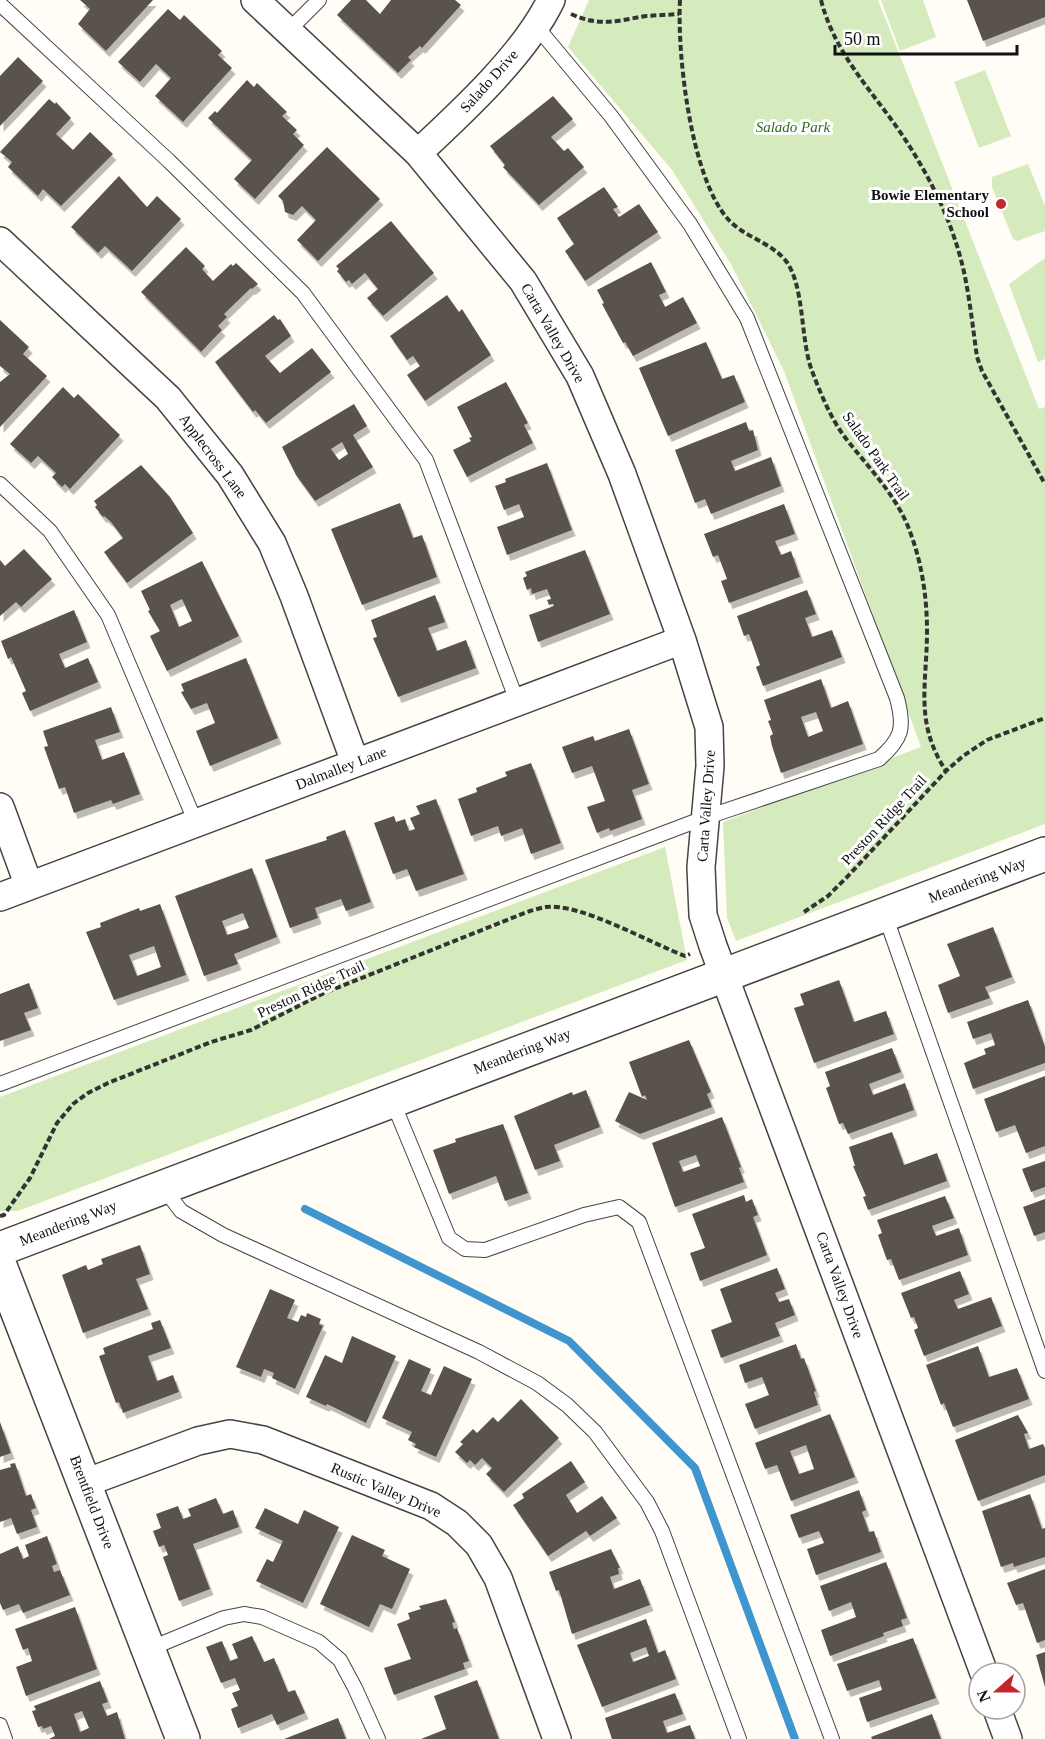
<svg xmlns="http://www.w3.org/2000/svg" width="1045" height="1739" viewBox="0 0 1045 1739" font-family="'Times New Roman',serif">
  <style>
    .green { fill: #d5ebbd }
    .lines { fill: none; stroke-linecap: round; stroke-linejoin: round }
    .stream { stroke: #3f96cf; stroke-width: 8 }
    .building { fill: #5a524d; fill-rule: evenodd; filter: url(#shadow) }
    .service-casing { stroke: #444; stroke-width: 16 }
    .minor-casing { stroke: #444; stroke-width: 30 }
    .tertiary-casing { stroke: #444; stroke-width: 36 }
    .path { stroke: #333; stroke-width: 4; stroke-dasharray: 6 3; stroke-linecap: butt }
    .service { stroke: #fff; stroke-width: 14 }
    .minor { stroke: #fff; stroke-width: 27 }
    .tertiary { stroke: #fff; stroke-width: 33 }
    .poi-dot { fill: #c4262e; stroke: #fff; stroke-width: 2 }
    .labels { text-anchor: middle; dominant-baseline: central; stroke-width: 6; stroke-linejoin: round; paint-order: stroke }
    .street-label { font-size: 15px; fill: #111; stroke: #fff }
    .park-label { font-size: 15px; font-style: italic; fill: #2f6b1f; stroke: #fff }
    .poi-label { font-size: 15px; font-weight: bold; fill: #111; stroke: #fff; text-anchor: end }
  </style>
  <defs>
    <filter id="shadow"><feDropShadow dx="3.5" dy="6" stdDeviation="0" flood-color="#0004"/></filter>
  </defs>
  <rect width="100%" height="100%" fill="#fffdf5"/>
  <path class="green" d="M589 0H878L1039 409 1045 407V824L736 941 727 918 723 822 921 747 784 371 731 264 672 170 568 47Z
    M881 0H923L936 37 900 51Z
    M985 70 1011 136 979 148 954 82Z
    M1028 164 1045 206V231L1017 241 1013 239 992 187V177Z
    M1045 258V359L1038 362 1009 284Z
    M665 847 687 960 18 1211H0V1097Z"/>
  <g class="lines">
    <path class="stream" d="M305 1209 569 1341 695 1468 795 1739"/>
  </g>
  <path class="building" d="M80 0H153L106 51 78 24 90 9Z
    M351 0H366L380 14 391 0H455L461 5 422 48 420 46 408 57 411 60 398 73 337 15Z
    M967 0H1045V17L983 41Z
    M168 9 180 20 184 15 222 51 218 55 232 68 183 122 155 96 171 78 156 64 140 82 118 62Z
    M18 57 43 81 0 126V76Z
    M247 80 254 87 257 83 287 112 282 116 297 130 293 134 304 145 255 199 234 179 252 160 208 118 215 111 217 113Z
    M553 96 573 119 551 137 564 151 568 148 584 167 539 205 503 167 505 165 490 146Z
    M49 99 55 104 56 102 71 118 56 134 73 150 90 132 113 154 61 206 43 189 38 196 8 167 12 162 0 152Z
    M327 147 380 199 318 261 297 240 316 220 302 206 293 215 285 212 283 201 278 196Z
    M119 176 147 207 157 196 181 219 132 271 105 246 98 253 71 227Z
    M604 187 618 207 613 209 619 217 639 204 658 232 585 281 565 251 574 244 557 218Z
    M391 221 434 273 383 316 367 298 378 289 365 273 352 284 349 280 346 282 337 271 339 269 336 266Z
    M186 247 205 266 202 269 213 281 231 264 233 266 236 263 258 284 252 289 251 288 224 314 227 317 218 326 222 330 201 352 141 292Z
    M651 262 666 292 659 295 665 307 683 297 697 323 633 356 625 342 623 343 602 304 604 303 597 290Z
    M447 295 459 312 462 309 491 355 425 401 407 375 420 366 413 356 407 360 390 336Z
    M274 315 278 320 280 319 291 336 265 356 280 373 312 348 331 372 266 423 255 410 253 412 215 362Z
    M0 320 29 347 23 354 47 376 0 427V382L10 374 0 366Z
    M706 342 722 379 734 375 745 402 668 436 639 368Z
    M506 382 528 423 524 425 533 443 467 477 453 450 471 441 469 438 472 437 457 407Z
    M63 387 74 398 78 394 120 435 70 489 65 484 62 487 52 477 56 473 38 456 31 463 10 444Z
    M354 404 367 426 353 435 373 467 315 501 296 475 282 447ZM342 442 348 454 339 460 331 449Z
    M746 422 749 431 753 430 758 450 731 461 735 471 771 457 781 486 711 514 705 499 695 503 675 450Z
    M547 463 572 530 507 555 497 527 524 517 519 504 504 510 495 486 506 482 505 479Z
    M141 465 170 497 193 533 127 583 104 552 123 538 111 522 104 516 103 517 95 507 97 505 94 501Z
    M400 503 413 538 422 535 437 577 362 605 331 529Z
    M784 504 795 534 775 541 781 555 791 551 800 577 729 603 721 581 727 579 718 555 713 557 704 534Z
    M24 549 52 579 21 607 16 602 0 616V560L5 566Z
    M585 550 610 614 538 642 529 615 554 606 553 604 549 605 547 600 551 599 547 589 532 594 531 588 527 590 523 578 527 576 525 572Z
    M202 561 239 636 167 671 150 636 160 631 148 611 150 610 141 591ZM182 599 192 621 179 627 170 605Z
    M807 590 816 614 805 618 812 637 832 630 842 657 763 686 756 667 760 665 749 634 744 636 737 616Z
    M435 595 445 622 428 628 437 651 466 640 476 668 398 697 373 638 377 637 371 620Z
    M74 610 87 642 59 654 65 668 88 658 98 682 30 711 22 693 26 691 11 657 8 659 1 641Z
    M246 658 278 738 210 766 196 731 215 723 207 703 191 709 181 692 184 691 181 684Z
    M821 679 831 708 848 701 863 744 781 773 772 746 770 736 773 734 768 721 771 720 764 700ZM816 712 823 731 808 737 801 717Z
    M111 707 120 732 95 740 102 760 124 752 140 794 113 804 111 800 74 813 65 787 59 789 44 747 48 746 43 731Z
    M629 729 649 784 632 790 642 819 610 831 609 828 597 833 587 807 605 801 592 766 572 773 562 747 593 736 595 741Z
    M531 763 561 843 531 854 522 828 501 836 498 826 471 836 458 799 477 792 476 788 507 776 505 772Z
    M436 799 464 874 416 891 407 869 393 874 374 823 394 816 396 822 405 819 409 831 415 829 410 818 420 814 416 806Z
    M345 830 371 902 346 911 341 899 315 908 318 918 290 928 265 860 327 840 326 837Z
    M252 868 277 937 234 954 238 964 204 976 175 896ZM243 913 249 928 227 935 222 921Z
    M160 904 186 975 114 1000 86 932 101 927 100 923 139 908 140 911ZM154 946 161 967 137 976 129 955Z
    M993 927 1012 977 985 987 990 998 948 1013 938 985 960 976 947 944Z
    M839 980 854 1022 886 1011 894 1034 814 1063 794 1008 804 1005 800 994Z
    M29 983 38 1008 24 1013 31 1030 0 1041V994Z
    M1028 1000 1045 1047V1063L973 1089 964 1063 986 1054 984 1049 995 1045 991 1033 973 1039 967 1022Z
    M689 1040 711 1092 707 1094 712 1107 640 1134 615 1121 629 1092 647 1100 645 1095 642 1097 629 1062Z
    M892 1048 901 1072 869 1084 873 1095 905 1083 914 1110 848 1134 843 1123 839 1124 826 1088 830 1086 825 1072Z
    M1045 1076V1146L1026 1153 1015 1125 996 1132 984 1099Z
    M586 1090 600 1127 554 1145 560 1161 535 1170 514 1116 572 1092 573 1095Z
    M722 1117 741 1167 739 1168 744 1182 675 1207 652 1143ZM696 1155 700 1166 683 1172 679 1161Z
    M503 1124 528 1193 505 1201 496 1176 449 1194 433 1150 456 1142 455 1139Z
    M892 1132 904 1165 937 1153 947 1181 868 1210 863 1197 866 1196 853 1166H855L849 1147Z
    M1045 1161V1187L1031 1192 1022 1169Z
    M744 1195 746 1202 752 1199 758 1215 753 1217 767 1255 700 1281 690 1253 705 1248 692 1214Z
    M945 1196 954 1218 932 1226 936 1236 959 1228 968 1255 899 1280 891 1259 887 1260 878 1235 882 1233 877 1220Z
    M1045 1199V1232L1034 1236 1023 1207Z
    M140 1245 150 1274 136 1279 148 1309 83 1333 62 1275 86 1265 88 1270 103 1264 101 1259Z
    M777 1268 785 1289 775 1293 779 1302 789 1299 795 1315 775 1323 780 1336 721 1358 711 1330 732 1322 720 1289Z
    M960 1271 969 1294 954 1300 958 1309 991 1297 1002 1326 924 1356 914 1330 918 1328 914 1317 911 1318 901 1293Z
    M270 1289 295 1300 287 1318 298 1322 301 1315 306 1317 307 1313 321 1319 319 1324 323 1326 295 1389 272 1378 274 1373 264 1369 261 1377 236 1367Z
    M160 1320 171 1348 148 1356 157 1381 173 1375 179 1392 123 1413 119 1402 116 1403 99 1356 105 1354 103 1348 153 1329 151 1323Z
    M352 1336 396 1356 366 1423 327 1404 326 1406 306 1397 325 1355 342 1363Z
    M796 1344 801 1359 804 1358 816 1391 814 1392 818 1405 755 1429 745 1404 769 1395 762 1377 745 1383 739 1365Z
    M978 1346 989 1377 1017 1368 1029 1399 953 1427 944 1403 941 1405 926 1365Z
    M409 1359 431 1369 421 1391 431 1395 444 1366 472 1379 436 1457 414 1447 416 1444 408 1440 412 1432 382 1418Z
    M521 1399 559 1438 504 1492 486 1474 492 1468 482 1458 475 1465 470 1460 467 1463 455 1452 463 1444 460 1442 473 1429 477 1433 493 1417 498 1422Z
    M830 1414 855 1477 791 1501 777 1465 765 1469 755 1443ZM806 1445 814 1469 799 1474 790 1451Z
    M1018 1415 1028 1433 1024 1434 1029 1449 1043 1444 1045 1448V1475L978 1501 955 1440Z
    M0 1422 11 1453 0 1457Z
    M571 1461 585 1482 566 1495 577 1513 602 1496 617 1518 590 1536 586 1531 548 1556 513 1505 524 1498 522 1494Z
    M15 1463 26 1496 31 1494 36 1508 31 1510 37 1527 17 1534 11 1518 0 1522V1470L11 1467 10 1464Z
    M859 1490 866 1510 862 1512 869 1532 874 1531 881 1552 816 1575 807 1549 824 1543 819 1531 799 1538 790 1515Z
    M1030 1494 1042 1529 1045 1528V1557L1014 1567 1013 1563 1001 1567 982 1511Z
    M216 1498 223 1514 233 1510 239 1527 193 1544 210 1589 179 1601 163 1557 168 1555 164 1545 159 1547 153 1531 161 1528 156 1514 178 1506 183 1519 191 1516 188 1509Z
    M265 1508 298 1524 304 1510 339 1527 303 1603 256 1581 267 1559 273 1562 283 1541 255 1528Z
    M352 1535 385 1550 382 1556 410 1569 392 1609 380 1604 369 1627 320 1604Z
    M47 1536 57 1564 52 1566 54 1572 60 1570 70 1595 23 1613 19 1604 3 1610 0 1603V1554L18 1546 23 1559 29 1556 25 1545Z
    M611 1549 620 1568H618L619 1574 610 1577 614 1589 640 1579 650 1605 572 1634 559 1590 556 1591 549 1572Z
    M886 1562 907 1618 901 1620 903 1626 883 1633 884 1636 830 1656 821 1630 856 1617 851 1602 829 1611 820 1586Z
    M1045 1569V1640L1037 1643 1023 1603 1016 1605 1007 1583Z
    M446 1599 455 1622 452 1623 454 1629 457 1628 469 1661 463 1663 465 1669 394 1695 384 1668 411 1659 397 1624 410 1619 408 1613 421 1609 419 1606Z
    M75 1607 97 1669 26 1696 16 1667 32 1661 28 1648 23 1650 15 1629Z
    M646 1619 658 1653 665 1650 676 1679 602 1707 577 1645ZM646 1647 649 1656 633 1662 630 1653Z
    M252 1636 264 1662 274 1658 288 1692 295 1690 305 1713 277 1725 272 1714 238 1728 231 1709 238 1706 232 1693 240 1690 235 1678 221 1683 206 1647 222 1641 230 1661 238 1658 232 1644Z
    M913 1638 936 1698 867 1722 859 1698 882 1690 879 1680 847 1691 837 1664Z
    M1045 1652V1687L1036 1655Z
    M477 1680 499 1739H421L446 1729 434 1696Z
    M100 1681 108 1702 102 1704 107 1716 117 1712 125 1739H49L55 1736 51 1726 43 1729 42 1726 38 1727 32 1711 36 1710 34 1706ZM82 1711 89 1728 80 1732 74 1714Z
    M675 1693 683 1714 663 1721 667 1733 690 1725 695 1739H612L605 1718Z
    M932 1714 941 1739H872L871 1737Z
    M338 1718 346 1739H284Z"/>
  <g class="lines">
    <g class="service-casing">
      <path id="service" d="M0 4 169 161 303 293 426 460 517 701
        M288 31 319 0
        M0 484 50 531 108 615 196 823
        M885 915 1045 1371
        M0 1084 704 818 879 759C902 739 905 728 897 698L747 318 690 224 611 116 536 26
        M392 1100 449 1238 465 1249 485 1250 584 1215 619 1207 639 1222 832 1739
        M163 1187 181 1211 223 1235 479 1352 537 1383 567 1405 595 1432 647 1502 662 1531 739 1739
        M149 1649 224 1618 244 1614 262 1617 319 1642 340 1660 355 1688 378 1739
        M0 1725 5 1739"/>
    </g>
    <g class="minor-casing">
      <path id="minor" d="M255 0 418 153 523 281 580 376 622 474 682 640 709 727 710 766 701 867 703 915 713 946 984 1673
        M418 153C462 112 525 54 551 0
        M0 241 168 398 230 475 272 543 294 596 355 762
        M0 807 29 886
        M0 897 682 640
        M85 1483 198 1441 230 1434 263 1440 431 1506 457 1523 479 1545 498 1578 557 1739
        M997 1709 1008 1739"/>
    </g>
    <g class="tertiary-casing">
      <path id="tertiary" d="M0 1249 1045 854
        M0 1266 183 1739"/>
    </g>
    <path class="path" d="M680 0C677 56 691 176 727 218 743 237 771 242 786 261 805 287 800 339 812 371 820 392 830 417 844 436 866 465 892 490 907 524 921 558 927 594 927 631 927 685 914 722 946 771
      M821 0C836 59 879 97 910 147 934 185 954 227 964 272 970 300 973 329 977 357L982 371 1045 484
      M571 14C600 27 616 21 646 16 657 15 668 15 679 14
      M804 912 828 896 848 876 946 771 963 756 987 740 1045 718
      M0 1216 4 1215 30 1178 57 1123 73 1104 88 1093 108 1083 211 1042 251 1030 324 993 527 912C533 910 540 908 546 907 581 903 650 943 685 956L690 954"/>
    <use href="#service" class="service"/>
    <use href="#minor" class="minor"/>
    <use href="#tertiary" class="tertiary"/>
  </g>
  <circle class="poi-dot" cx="1001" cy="204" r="6"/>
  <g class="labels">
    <g class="street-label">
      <text transform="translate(489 81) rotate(-48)">Salado Drive</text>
      <text transform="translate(553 333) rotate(60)">Carta Valley Drive</text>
      <text transform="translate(213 456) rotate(53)">Applecross Lane</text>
      <text transform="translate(876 456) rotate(55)">Salado Park Trail</text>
      <text transform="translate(341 768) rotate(-21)">Dalmalley Lane</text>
      <text transform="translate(706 806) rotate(-86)">Carta Valley Drive</text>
      <text transform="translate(884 820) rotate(-47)">Preston Ridge Trail</text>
      <text transform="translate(977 880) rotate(-21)">Meandering Way</text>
      <text transform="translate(311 989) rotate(-25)">Preston Ridge Trail</text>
      <text transform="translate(522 1051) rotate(-21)">Meandering Way</text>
      <text transform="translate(68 1223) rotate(-21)">Meandering Way</text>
      <text transform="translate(840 1285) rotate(70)">Carta Valley Drive</text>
      <text transform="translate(386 1490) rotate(23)">Rustic Valley Drive</text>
      <text transform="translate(92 1502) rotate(69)">Brentfield Drive</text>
    </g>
    <g class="park-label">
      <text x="793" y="127">Salado Park</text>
    </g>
    <g class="poi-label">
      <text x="989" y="195">Bowie Elementary<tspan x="989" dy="17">School</tspan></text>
    </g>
  </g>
  <g transform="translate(997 1691) rotate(249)"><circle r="28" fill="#ffffff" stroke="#a0a0a0" stroke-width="1.5"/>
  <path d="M0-4.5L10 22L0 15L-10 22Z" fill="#c4262e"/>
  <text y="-9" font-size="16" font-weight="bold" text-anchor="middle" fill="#111111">N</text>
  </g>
  <path d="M835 45v9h182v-9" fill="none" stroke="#111111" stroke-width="3"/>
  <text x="844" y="45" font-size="18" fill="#111111" stroke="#ffffff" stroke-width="4.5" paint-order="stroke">50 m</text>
</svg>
